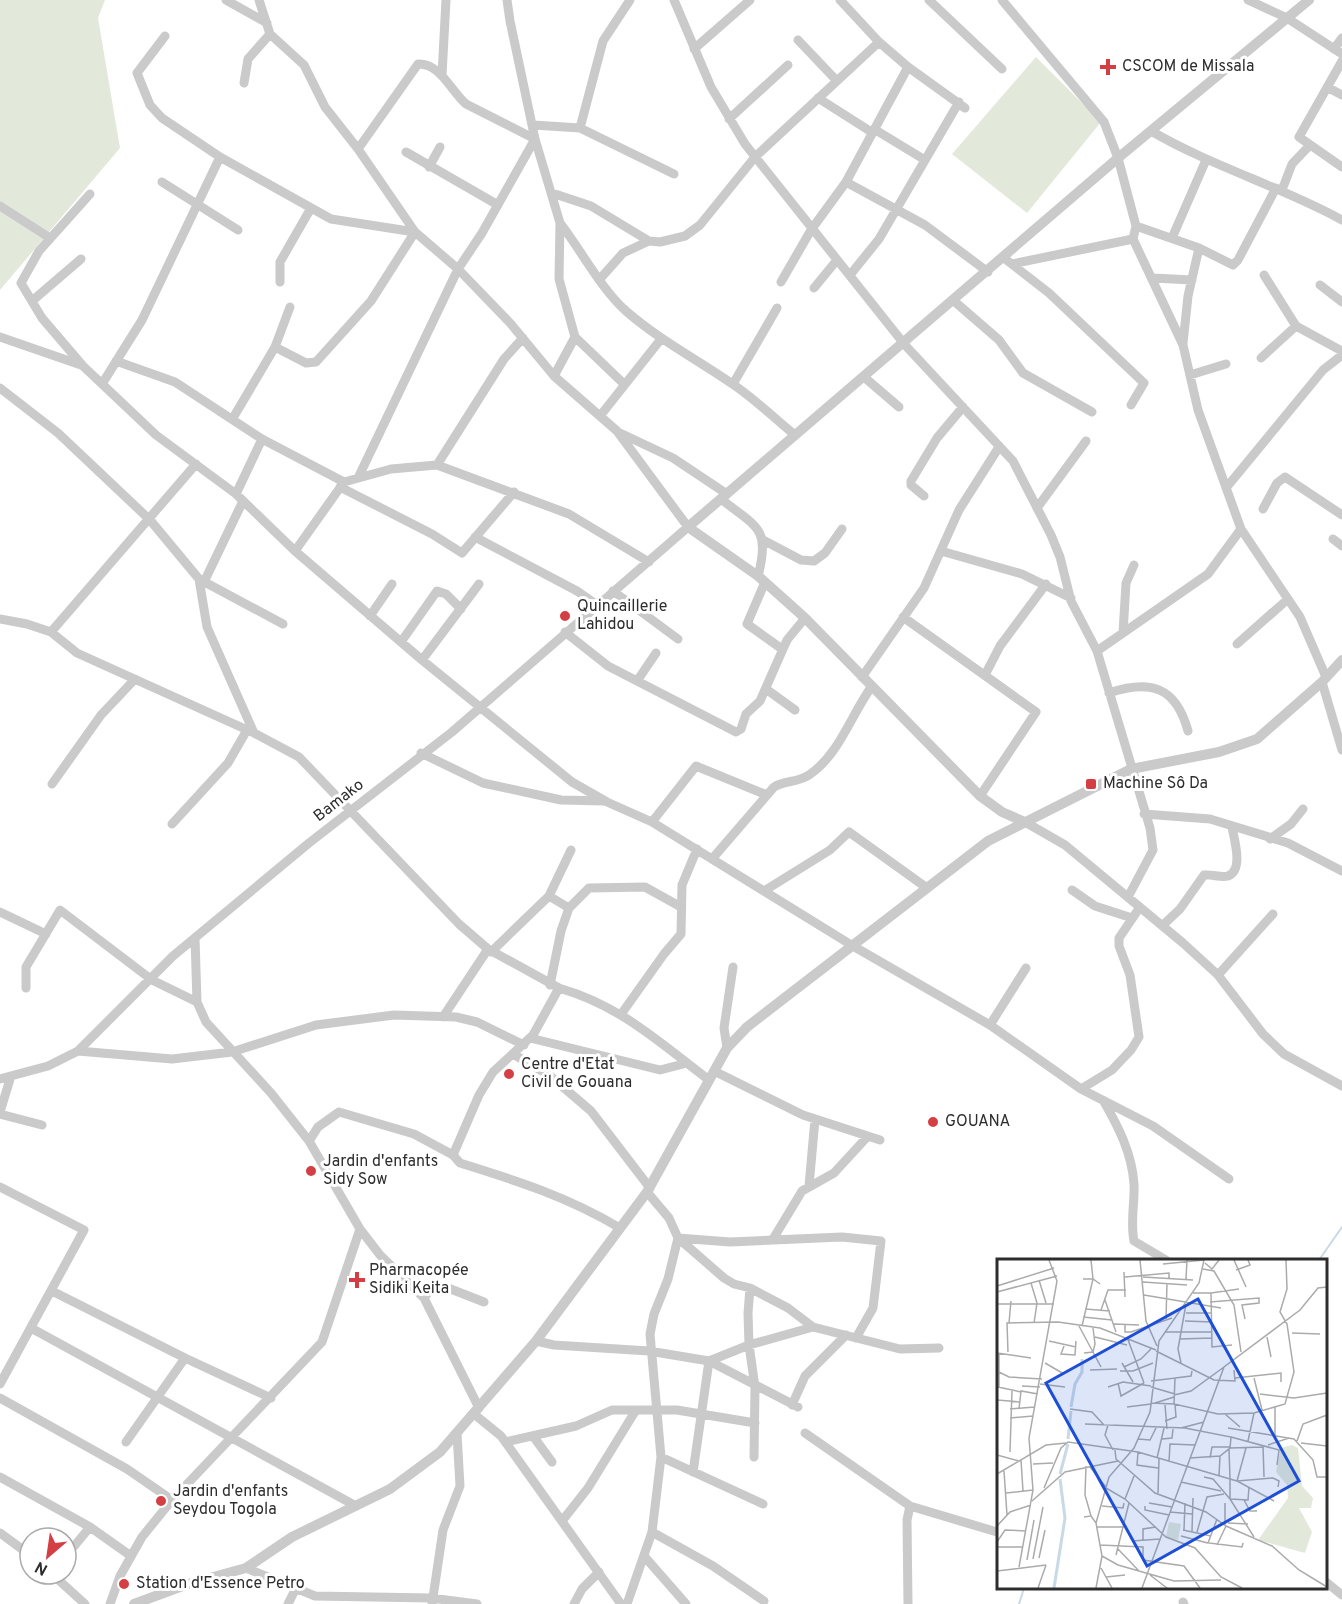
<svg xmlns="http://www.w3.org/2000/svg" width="1342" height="1604" viewBox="0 0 1342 1604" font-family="Overpass,sans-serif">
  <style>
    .green { fill: #e2e9db }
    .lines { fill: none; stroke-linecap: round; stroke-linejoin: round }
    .stream { stroke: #c9dae7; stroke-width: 2 }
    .minor { stroke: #cacaca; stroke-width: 9 }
    .tertiary { stroke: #cacaca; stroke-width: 10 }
    .poi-dot { fill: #d43f43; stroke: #fff; stroke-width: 2 }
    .labels { text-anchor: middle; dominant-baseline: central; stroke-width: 6; stroke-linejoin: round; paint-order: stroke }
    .poi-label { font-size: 16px; fill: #2d2d2d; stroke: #fff; text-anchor: start }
    .street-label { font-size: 16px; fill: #2d2d2d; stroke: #fff }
    .inset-river { fill: none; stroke: #c9dae7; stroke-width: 3 }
    .inset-road { fill: none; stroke: #ababab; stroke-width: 1.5 }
    .view { fill: #1d4ed8; fill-opacity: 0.15; stroke: #1d4ed8; stroke-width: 3 }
    .inset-edge { fill: none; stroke: #2d2d2d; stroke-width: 3 }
  </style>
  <rect width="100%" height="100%" fill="#fff"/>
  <path class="green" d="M0 0H105L98 18 120 148 0 290Z
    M1036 57 1101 122 1027 213 952 154Z"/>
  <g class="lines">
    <path class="stream" d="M1319 1260 1342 1227
      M1019 1604 1024 1588"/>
    <path class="minor" d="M226 0 267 23
      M674 0 711 87 745 144 905 345 1013 461 1051 535 1060 557 1071 601 1097 651 1150 828 1153 850 1128 897
      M840 0 879 42 908 67 965 108
      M929 0 1002 69
      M1002 0 1104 122 1118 158 1136 226 1133 239 1183 345 1198 410 1241 529 1300 617 1326 677
      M1248 0 1287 18 1342 54
      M165 36 137 73 150 105 162 118 220 157 331 219 415 232 358 149 325 107 304 65 270 34 259 0
      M798 40 837 81
      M694 49 750 0
      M1334 49 1342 38
      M1342 61 1299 137 1342 167
      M442 75 446 0
      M244 83 248 59 270 34
      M1327 87 1342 95
      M818 98 873 133
      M729 119 788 65
      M533 125 580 128 674 174
      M580 128 603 41 630 0
      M874 129 925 160
      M1151 131C1213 167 1280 186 1342 220
      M358 149 418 64C440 63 451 91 466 104L535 139 560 223 559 279 575 337 624 384
      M406 152 498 205
      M429 167 440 147
      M162 182 238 230
      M846 182 925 225 988 272
      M1282 190 1292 164 1310 145
      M552 193 591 206 649 241 660 242 685 236 700 225 755 157 879 42
      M90 194 39 251 21 283 42 318 83 366 156 435 236 494 295 551
      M0 206 50 238
      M560 223C581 250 601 289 626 311 658 339 696 359 731 383 754 398 774 418 795 435
      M1136 226 1199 248 1233 265 1238 260 1276 188
      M1172 238 1206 160
      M1004 258 1049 293 1144 383 1131 405
      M1012 264 1133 239
      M850 275 879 239 959 102
      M1264 275 1296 326
      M1153 278 1192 280
      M599 280 623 253 649 241
      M280 282V262L311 208
      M781 282 811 230 846 182 908 67
      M1320 285 1342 302
      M814 288 837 260
      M32 301 81 259
      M954 301 999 340 1023 373 1092 412
      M0 337 81 365
      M1183 343 1188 296 1199 248
      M275 347 290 307
      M1261 358 1296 326 1342 351
      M116 361 175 382 262 439 344 482
      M1190 375 1226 364
      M554 376 575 337
      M864 377 899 407
      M102 384 142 320 220 157
      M733 384 777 308
      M0 388 58 433 150 520 199 579 283 624
      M600 416 661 339
      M233 418 275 347 306 363 316 362 371 301 415 232 458 269 482 233 535 139 510 21 507 0
      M620 433 673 458 727 494
      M437 465 504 359 523 338
      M340 487 432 534 462 553 514 492
      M1226 488 1323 370 1342 355
      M236 494 262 439
      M924 496 911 485V481L937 438 963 407
      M721 499C756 527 771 527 758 576
      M1037 508 1086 441
      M1263 509 1277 483 1285 477 1342 515
      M475 537 577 591 597 605
      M1333 539 1342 546
      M763 540 801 560 814 561 825 553 842 529
      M941 551 1022 574 1071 598
      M649 562 569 514 437 465 391 469 344 482 295 551 422 660 572 782 607 802 652 822 853 946 990 1025 1081 1089 1153 1126 1229 1179
      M199 579 207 627 254 733
      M204 582 243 501
      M765 582 747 624 782 649
      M613 591 678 639
      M370 616 392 584
      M903 617 1036 712 980 796
      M0 619 27 624 51 632 77 653 254 733 299 757 459 924 488 949 559 988 533 1035 493 1072 479 1095 453 1155 460 1163C518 1181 568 1197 620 1228
      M51 632 196 464
      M565 632 608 666 736 732 741 729 746 714 760 701 787 640 805 618
      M1123 633 1126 583 1134 565
      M401 642 437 591 446 594 461 609
      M1237 644 1288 599
      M1097 651 1208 574 1241 529
      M422 660 479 584
      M985 675 1000 646 1046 584
      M862 677 924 588 959 510 999 447
      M637 681 656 653
      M1322 682 1342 750
      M766 689 795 710
      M1109 693C1151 679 1176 687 1188 731
      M421 753 483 783 561 800 604 801
      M52 784 101 715 135 679
      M1144 814 1210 819 1288 843 1342 871
      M652 822 696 766 767 795
      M1025 822 1065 845 1183 943 1218 975 1263 1034 1284 1054 1342 1086
      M172 824 228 763 247 730
      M1270 839 1291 824 1303 809
      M712 859 774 787C785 780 797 783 809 775 839 755 851 715 872 686
      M1072 890 1095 906 1132 918
      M764 891 830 850 849 832 927 888
      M549 896 569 908
      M0 912 46 934
      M1162 926 1180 909 1204 875C1212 874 1221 878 1228 876 1244 870 1234 839 1232 827
      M195 938 197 1002
      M491 952 549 896 571 850
      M1218 975 1273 914
      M550 985 561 931 569 908 589 888 645 887 681 907
      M26 988V967L60 910 152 980 197 1002 206 1022 271 1093 309 1141 360 1229 380 1255 424 1298 479 1408
      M559 988C621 1006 659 1042 709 1080
      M622 1013 664 954 681 934 682 885 697 849
      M443 1017 488 949
      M990 1025 1026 968
      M530 1038 660 1070 687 1063
      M727 1048 724 1028 733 967
      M78 1051 172 1059 232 1052 316 1025 394 1015 456 1017 477 1022 524 1045
      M513 1054 549 1075 591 1111 650 1188
      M714 1071 803 1115 880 1140
      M0 1079 48 1066 78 1051 173 956 309 843 452 732 688 527 617 431 554 376 511 324 458 269 358 478
      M1081 1089 1112 1070 1131 1050 1139 1037 1130 975 1119 946V938L1140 907
      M1103 1100C1118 1126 1132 1153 1134 1184 1135 1203 1130 1221 1134 1241L1166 1260
      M0 1112 11 1076
      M0 1114 42 1125
      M309 1141 318 1127 339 1112 414 1134 453 1155
      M809 1186 815 1119
      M0 1187 84 1230 0 1384
      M647 1192 669 1218 678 1238 724 1278 734 1284 750 1288 788 1308 813 1327 900 1349 939 1348
      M678 1238 730 1242 842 1237 881 1241 873 1308 856 1338
      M773 1239 802 1191 834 1173 868 1136
      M750 1288 748 1313 749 1345 755 1387 754 1457
      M52 1291 185 1358 271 1398
      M424 1298 430 1290 448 1288 484 1302
      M31 1328 356 1506
      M536 1341 554 1345 649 1351 709 1361 798 1407
      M709 1361 749 1345 813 1327
      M0 1398 127 1469 172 1500
      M792 1405 805 1376 846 1335
      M474 1414 501 1436 621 1604
      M805 1433 910 1506 997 1532
      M533 1436 552 1462
      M126 1442 185 1358
      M505 1442 576 1426 612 1410H677L755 1423
      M661 1457 763 1504
      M693 1472 709 1361
      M0 1477 90 1527 131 1556
      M562 1521 588 1488 636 1410
      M652 1532 713 1566 764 1601
      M0 1533 30 1555
      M66 1556 90 1527
      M644 1556 686 1604
      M246 1568 315 1596 431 1598 477 1604
      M52 1574 85 1604
      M1326 1582 1342 1595
      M1183 1602 1184 1604
      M110 1604 120 1576 142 1537 172 1500 322 1342 360 1229
      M288 1604 296 1588
      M432 1604 443 1530 460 1486 457 1434
      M574 1604 582 1589 599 1572
      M627 1604 652 1532 661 1457 650 1334 654 1314 668 1279 678 1238
      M908 1604 907 1520 910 1506"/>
    <path class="tertiary" d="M1025 822 1002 812 980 796 805 618 758 576 688 527 1118 158 1309 0
      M134 1604 188 1584 246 1568 292 1537 390 1489 440 1452 536 1341 647 1192 727 1048 747 1027 988 841 1131 769 1219 752 1257 739 1322 682 1342 660"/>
  </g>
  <g class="poi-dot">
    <path d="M1105 58h6v6h6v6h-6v6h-6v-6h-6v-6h6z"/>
    <circle cx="565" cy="616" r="6"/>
    <rect x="1085" y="778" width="12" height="12" rx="3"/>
    <circle cx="509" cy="1074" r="6"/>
    <circle cx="933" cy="1122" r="6"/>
    <circle cx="311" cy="1171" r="6"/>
    <path d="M354 1271h6v6h6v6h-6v6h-6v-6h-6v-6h6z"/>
    <circle cx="161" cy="1501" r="6"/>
    <circle cx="124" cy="1584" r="6"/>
  </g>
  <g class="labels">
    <g class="poi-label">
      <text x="1122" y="67">CSCOM de Missala</text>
      <text x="577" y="607">Quincaillerie<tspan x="577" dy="18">Lahidou</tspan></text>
      <text x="1103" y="784">Machine Sô Da</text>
      <text x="521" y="1065">Centre d'Etat<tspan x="521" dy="18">Civil de Gouana</tspan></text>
      <text x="945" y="1122">GOUANA</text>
      <text x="323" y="1162">Jardin d'enfants<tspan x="323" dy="18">Sidy Sow</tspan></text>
      <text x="369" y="1271">Pharmacopée<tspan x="369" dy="18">Sidiki Keita</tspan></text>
      <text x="173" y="1492">Jardin d'enfants<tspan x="173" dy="18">Seydou Togola</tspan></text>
      <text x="136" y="1584">Station d'Essence Petro</text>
    </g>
    <g class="street-label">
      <text transform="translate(339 801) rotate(-38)">Bamako</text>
    </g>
  </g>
  <g transform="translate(997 1259)">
    <rect width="330" height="330" fill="#fff"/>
    <path d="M295 186 301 189 305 227 316 239 314 249H302L315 273 308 294 261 281 291 239 290 226 279 213 284 189ZM172 263 184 265 181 281 169 278Z" fill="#e2e9db"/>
    <path class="inset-river" d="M74 148 78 125 85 113V100M71 180 74 152M63 215 71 185M57 329 68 259 63 220"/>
    <path class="inset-road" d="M143 1 149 62 160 87M237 1 249 28M208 4 215 10 222 1M166 5 207 1M206 10 217 12 237 46 244 93M239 11 253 6 251 1M127 13 128 38M128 18 172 14V19M146 18 196 21M86 20H96L103 25M189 20 190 1M42 21 49 44M146 23 190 26M34 24 40 44 37 64M0 27 57 9M0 33 60 17M196 34H214L215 88 235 86M214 34 242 30M147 36 224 49M108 41 119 73M213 43 262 39V44L245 46 248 60M0 45H57M88 50 113 52M104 51 111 31H129M189 54H214M86 58 115 61M169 60 170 24M188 62 215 63M12 64 14 42M117 65 142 66M128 65V73H134L175 59M82 67 104 108M85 67 96 20 94 1M168 73H215M295 74 323 75M98 78 130 86M130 78 147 124M270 78 274 98M183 80 215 79M52 82 79 88M67 87 64 95 78 96 79 82M159 92 217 121 238 122 237 111M11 93 10 64 61 63 103 69 159 91M0 94 34 99M2 94V128M87 94 96 93 98 85 96 69M48 104 67 115M125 104 136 123M184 104 181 90 189 45M127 108 144 100 154 90M93 111 120 110M123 112H136L156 104M2 113 12 118 45 120M178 119 194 117 195 112M238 119 284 114V123M257 119 265 151M154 122 178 119 177 145 221 155 257 154 288 145 297 113 290 65 283 53 290 30 289 1M121 124 124 137 147 124M43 125 68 128M25 127 43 128M1 128 24 133M111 128 126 123 154 127M154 128 178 135M263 135 297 139 330 134M177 136 194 132 227 108M0 141 23 143M154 144 177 145M158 144 177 138M168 146 170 170M130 148 154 145M13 150 38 148M22 150 24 132 41 135M73 150 95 153 107 166M228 155 243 168M13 159 36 157M168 162 179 158 178 145M88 165 188 169 234 178 233 189 223 197 193 199M111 166 108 176 116 191M184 169 207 163M231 169 297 180 316 201 320 218H330M234 178 282 191 280 206M278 178V148M141 180 153 181 159 169M165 180 175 179 176 170M251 182 257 154M300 182 306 165 330 156M304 184 330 187M266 186 267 218M271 186 292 179M233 189 266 188M249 189 240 222 233 220V240L257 278M118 191 119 200 158 234 209 253 229 267 275 287 302 311 330 328M13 193 15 131M141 193 140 206 161 209M0 196 22 202M160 199 167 169M213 199 215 188H233M24 201 26 232M172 203 173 185 198 186M36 205 56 204M93 208 109 228M7 212 10 256M0 215 49 186 69 184M222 217 223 197M207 218 216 220 233 240 251 241 252 228M184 223 224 232M47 229 64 189 71 183 141 193 233 220 232 190M109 229 128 240 169 278 198 289 224 318 245 329M9 234 36 231M161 234 162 199M128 240 137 217M247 241 253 252H260M35 242 68 213 121 202M277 242 240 222 276 219 282 222 281 228M152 244 175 248M228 244V266M105 247 126 249 127 244M148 247V251L172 256M173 253 195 255M94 257 99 264 105 297 99 329M87 258 94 257 88 236 89 207M99 264 112 218 137 189 153 153 162 82 202 24 207 1M231 264 251 265M0 267 13 253 34 246M100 268H127M186 271 214 277M187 271 188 244M195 272 196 239M200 273 210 238 227 235M184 277 211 284 220 260M146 281V270L159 268M135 282 163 280M0 283 8 271 29 272M212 284 245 288 246 284M103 286 146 288V301L187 307 203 329M220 286 229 267M0 288H26M120 289 142 312M119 296 132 244M105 297 121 306 177 322 224 321M42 299 48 271M36 300 46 248M30 301 37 261M22 308 36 231 32 179 60 22 52 1M104 309 115 329M0 312 49 306M153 316 170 329M109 318 128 316M41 329 49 306M145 329 227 108 303 51 321 29 330 28"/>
    <path class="view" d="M201 40 302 222 150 307 49 124Z"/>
    <rect width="330" height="330" class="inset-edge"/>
  </g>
  <g transform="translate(48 1556) rotate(209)"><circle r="28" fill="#ffffff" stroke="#ababab" stroke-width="1.5"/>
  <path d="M0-4.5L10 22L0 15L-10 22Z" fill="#d43f43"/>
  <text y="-9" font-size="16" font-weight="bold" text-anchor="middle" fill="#2d2d2d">N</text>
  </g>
</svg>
